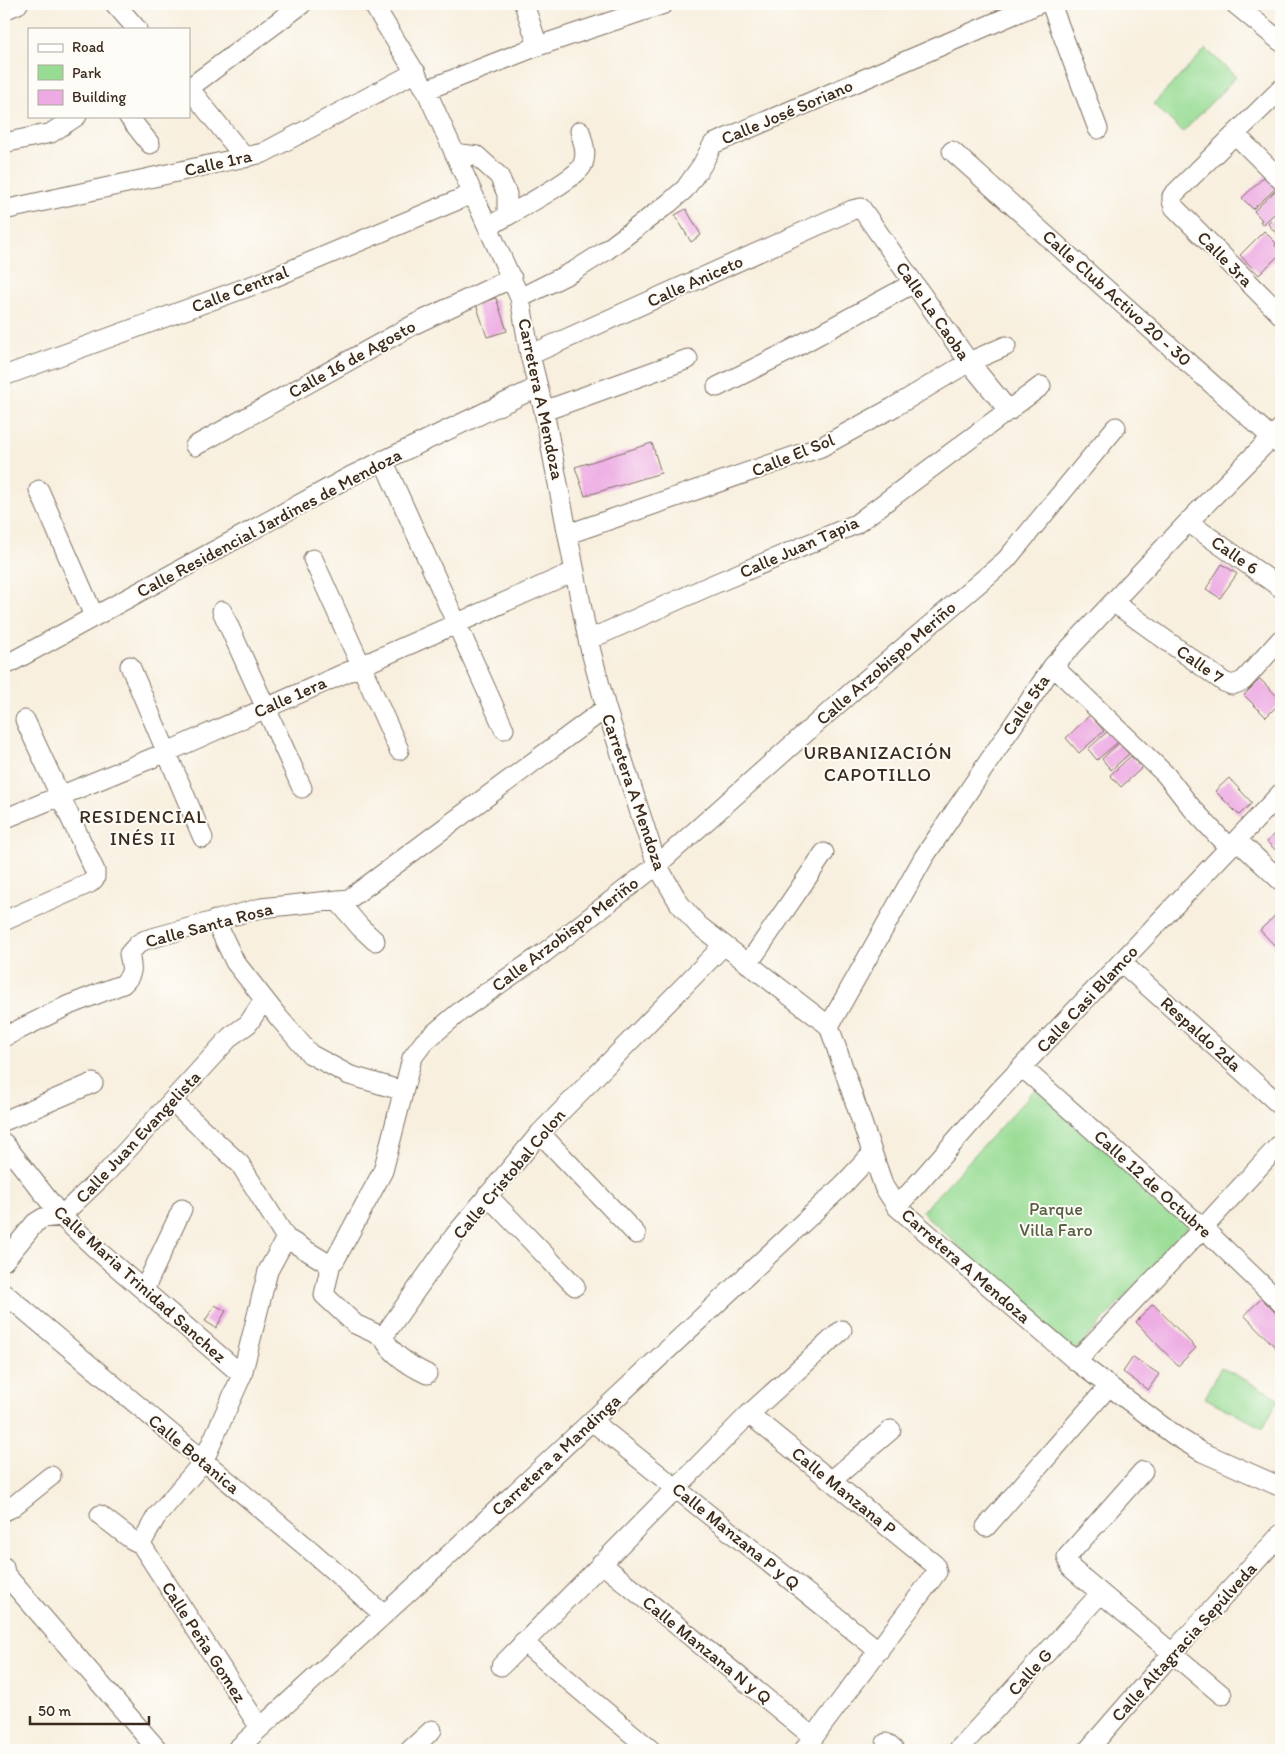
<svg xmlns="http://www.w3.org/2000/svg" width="1285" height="1754" viewBox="0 0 1285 1754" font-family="Itim,sans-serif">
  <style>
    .green { fill: #98dc94; stroke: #6a8359 }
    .building { fill: #edaae3 }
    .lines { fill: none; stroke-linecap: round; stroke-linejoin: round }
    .minor-casing { stroke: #7d6f61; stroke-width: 21 }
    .minor { stroke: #fff; stroke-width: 19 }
    .labels { text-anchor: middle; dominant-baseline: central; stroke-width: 4; stroke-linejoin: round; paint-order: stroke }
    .street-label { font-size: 18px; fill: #3b2a1e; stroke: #fdfcf7 }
    .park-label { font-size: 18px; fill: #575f41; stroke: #fdfcf7 }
    .neighbourhood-label { font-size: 19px; letter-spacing: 1px; fill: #3b2a1e; stroke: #fdfcf7 }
  </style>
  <rect width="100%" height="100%" fill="#fdfcf7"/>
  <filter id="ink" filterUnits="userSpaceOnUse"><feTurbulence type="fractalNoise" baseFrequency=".02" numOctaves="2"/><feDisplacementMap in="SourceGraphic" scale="10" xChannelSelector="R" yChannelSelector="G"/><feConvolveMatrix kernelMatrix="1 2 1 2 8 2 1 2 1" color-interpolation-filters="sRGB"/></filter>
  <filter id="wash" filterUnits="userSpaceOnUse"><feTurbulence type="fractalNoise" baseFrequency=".0096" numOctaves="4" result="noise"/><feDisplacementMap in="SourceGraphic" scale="20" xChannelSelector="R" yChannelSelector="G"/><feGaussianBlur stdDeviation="1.12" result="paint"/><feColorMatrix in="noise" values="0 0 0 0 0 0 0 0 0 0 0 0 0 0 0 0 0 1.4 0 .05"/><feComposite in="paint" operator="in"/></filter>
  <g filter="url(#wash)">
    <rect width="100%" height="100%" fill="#f8efde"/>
    <path class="green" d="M1206 49 1236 77 1183 132 1153 104Z
      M1037 1087 1189 1227 1074 1352 922 1212Z
      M1221 1367 1279 1398 1263 1428 1205 1398Z"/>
    <g id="blocks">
      <path class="building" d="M1266 175 1277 187 1253 209 1242 198Z
        M1279 187 1281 190V207L1263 225 1260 221 1262 220 1254 211Z
        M686 209 701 235 691 242 675 215Z
        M1281 211V239L1268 224Z
        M1264 231 1276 243 1275 245 1281 253 1259 275 1240 255Z
        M496 298 507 331 487 337 476 304Z
        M652 443 661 473 585 496 575 467Z
        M1222 564 1237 574 1220 598 1206 589Z
        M1260 679 1281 700V702L1266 717 1244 695Z
        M1090 715 1104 731 1079 753 1066 738Z
        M1108 731 1118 742 1097 760 1088 749Z
        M1119 743 1129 754 1111 770 1102 759Z
        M1131 756 1142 768 1121 787 1110 775Z
        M1229 778 1252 803 1239 815 1215 791Z
        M1280 827 1281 828V855L1267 842Z
        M1281 910V942L1276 947 1260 930Z
        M1262 1298 1281 1319V1353L1244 1315Z
        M1153 1304 1196 1348 1178 1366 1136 1322Z
        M215 1305 226 1311 216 1328 205 1321Z
        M1133 1357 1159 1374 1148 1390 1123 1372Z"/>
    </g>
  </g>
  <g filter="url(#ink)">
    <use href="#blocks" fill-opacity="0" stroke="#7d6f61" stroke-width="1"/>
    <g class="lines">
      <g class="minor-casing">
        <path id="minor" d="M115 4 137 29
          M373 4 426 90 520 298 530 355 544 411 588 640 606 708 657 865 679 903 698 925 829 1026 884 1187 897 1207 1076 1361 1174 1435 1202 1452 1281 1487
          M524 4 538 46
          M1051 4 1098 129
          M1235 4 1281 42
          M4 10 18 4
          M189 88 302 4
          M189 88 245 158
          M1281 89 1172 196V201L1174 207 1281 315
          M426 90 538 46 664 4
          M128 116 150 144
          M1235 134 1281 180
          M4 143 51 133 77 116
          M952 151 1280 445
          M454 153 477 156 499 176 507 194V215
          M4 210 263 153 416 72
          M488 227C506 216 575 180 582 166 588 154 583 143 580 131
          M520 298 574 271 604 252 669 203 685 189 702 165 713 144 1038 4
          M530 355 852 210 861 208 969 362 1009 411
          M4 376 270 279 472 194
          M717 387 785 353 912 284
          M544 411 688 359
          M195 446 415 324 512 278
          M383 460 504 729
          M39 490 94 616
          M1188 522 1281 588
          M568 534 821 447 894 407 969 362 1006 346
          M313 559 399 750
          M1113 602 1224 682 1232 685 1243 681 1281 639
          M222 611 302 788
          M588 640 707 587 856 524 1041 386
          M4 666 351 476 538 387
          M130 666 203 838
          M1053 666 1166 775 1191 807 1229 848
          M4 819 167 752 575 571
          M1237 840 1281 881
          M337 900 360 927 375 941
          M215 920 235 962 279 1018 310 1054 349 1075 403 1091
          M4 921 90 883 95 878V871L25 720
          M1121 962 1281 1106
          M748 964 824 853
          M829 1026 924 857 1053 666 1188 522 1281 428
          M4 1037 69 1005 123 984C134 974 132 967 129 954L138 944 145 940 261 908 349 899 606 708
          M1023 1068 1203 1228 1281 1303
          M173 1102 240 1164 286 1238 327 1263H331
          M4 1121 93 1083
          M540 1133 636 1234
          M4 1143 61 1216 97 1250 242 1375
          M487 1195 575 1286
          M897 1207 999 1091 1281 793
          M4 1261 35 1223 43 1218 61 1216 107 1172 231 1036 248 1024 264 1000
          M331 1263 335 1260 383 1171 412 1058 424 1042 463 1009 544 953 657 865 855 689 1006 560 1116 427
          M331 1263 324 1295 355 1324 383 1337 455 1235 540 1133 723 946
          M144 1290 182 1209
          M4 1293 310 1550 384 1615
          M383 1337C392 1355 410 1366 427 1374
          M1076 1361 1203 1228 1281 1143
          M749 1414 935 1565 937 1572 804 1750
          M592 1421 879 1651
          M1143 1471 1067 1557 1071 1568 1222 1695
          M832 1480 891 1430
          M4 1511 11 1508 51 1476
          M100 1515 131 1539 141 1544
          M986 1527 1109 1386
          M601 1563 813 1737
          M4 1567 5 1574 158 1750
          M523 1642 651 1750
          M501 1666 749 1414 842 1330
          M260 1728 141 1544 156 1517 203 1462 242 1375 268 1271 286 1238
          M886 1743 894 1750
          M236 1750 436 1567 843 1185 872 1154
          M410 1750 432 1730
          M958 1750 1101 1593
          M1088 1750 1173 1652 1281 1534"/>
      </g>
      <use href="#minor" class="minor"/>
    </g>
  </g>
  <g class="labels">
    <g class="street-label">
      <text transform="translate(787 112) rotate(-23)">Calle José Soriano</text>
      <text transform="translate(218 163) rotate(-13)">Calle 1ra</text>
      <text transform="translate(1225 259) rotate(45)">Calle 3ra</text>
      <text transform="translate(695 281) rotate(-24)">Calle Aniceto</text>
      <text transform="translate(240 289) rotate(-21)">Calle Central</text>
      <text transform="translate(1117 298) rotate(42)">Calle Club Activo 20 - 30</text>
      <text transform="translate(933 311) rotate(55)">Calle La Caoba</text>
      <text transform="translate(352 359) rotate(-29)">Calle 16 de Agosto</text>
      <text transform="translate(541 399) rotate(78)">Carretera A Mendoza</text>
      <text transform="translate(793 455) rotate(-22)">Calle El Sol</text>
      <text transform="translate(269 523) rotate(-28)">Calle Residencial Jardines de Mendoza</text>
      <text transform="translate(799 547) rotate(-24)">Calle Juan Tapia</text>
      <text transform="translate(1235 555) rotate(35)">Calle 6</text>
      <text transform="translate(886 663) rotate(-41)">Calle Arzobispo Meriño</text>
      <text transform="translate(1200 664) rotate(35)">Calle 7</text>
      <text transform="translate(290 697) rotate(-24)">Calle 1era</text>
      <text transform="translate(1026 705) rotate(-56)">Calle 5ta</text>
      <text transform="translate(634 792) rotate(71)">Carretera A Mendoza</text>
      <text transform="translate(209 925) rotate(-15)">Calle Santa Rosa</text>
      <text transform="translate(565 934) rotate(-37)">Calle Arzobispo Meriño</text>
      <text transform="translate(1087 999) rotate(-47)">Calle Casi Blamco</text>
      <text transform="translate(1201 1034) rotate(42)">Respaldo 2da</text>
      <text transform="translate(138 1137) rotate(-47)">Calle Juan Evangelista</text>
      <text transform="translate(509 1174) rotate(-50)">Calle Cristobal Colon</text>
      <text transform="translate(1153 1184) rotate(42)">Calle 12 de Octubre</text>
      <text transform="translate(966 1266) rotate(41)">Carretera A Mendoza</text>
      <text transform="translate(140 1284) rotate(42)">Calle Maria Trinidad Sanchez</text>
      <text transform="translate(194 1454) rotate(40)">Calle Botanica</text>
      <text transform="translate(556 1455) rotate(-43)">Carretera a Mandinga</text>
      <text transform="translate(844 1491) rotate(39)">Calle Manzana P</text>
      <text transform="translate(736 1536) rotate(39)">Calle Manzana P y Q</text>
      <text transform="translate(204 1642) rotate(57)">Calle Peña Gomez</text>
      <text transform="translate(1184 1642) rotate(-48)">Calle Altagracia Sepúlveda</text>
      <text transform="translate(707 1650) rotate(39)">Calle Manzana N y Q</text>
      <text transform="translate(1030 1672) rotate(-48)">Calle G</text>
    </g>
    <g class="park-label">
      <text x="1056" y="1209">Parque<tspan x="1056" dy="21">Villa Faro</tspan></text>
    </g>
    <g class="neighbourhood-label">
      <text x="878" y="752">URBANIZACIÓN<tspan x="878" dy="22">CAPOTILLO</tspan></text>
      <text x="143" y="816">RESIDENCIAL<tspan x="143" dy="22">INÉS II</tspan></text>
    </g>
  </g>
  <rect width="1285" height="1754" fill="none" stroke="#fdfcf7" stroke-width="20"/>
  <rect x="28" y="28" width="162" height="90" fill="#fdfcf7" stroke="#afa8a0"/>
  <rect x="38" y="44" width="25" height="8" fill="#ffffff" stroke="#afa8a0"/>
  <text x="72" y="52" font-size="15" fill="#3b2a1e">Road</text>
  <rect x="38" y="65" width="25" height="15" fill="#98dc94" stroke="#afa8a0"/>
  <text x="72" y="78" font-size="15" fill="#3b2a1e">Park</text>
  <rect x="38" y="90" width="25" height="15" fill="#edaae3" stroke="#afa8a0"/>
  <text x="72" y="102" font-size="15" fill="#3b2a1e">Building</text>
  <path d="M30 1716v8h119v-8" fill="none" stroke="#3b2a1e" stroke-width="2.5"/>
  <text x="38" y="1716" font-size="15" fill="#3b2a1e" stroke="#fdfcf7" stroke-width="4" paint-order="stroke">50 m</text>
</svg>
